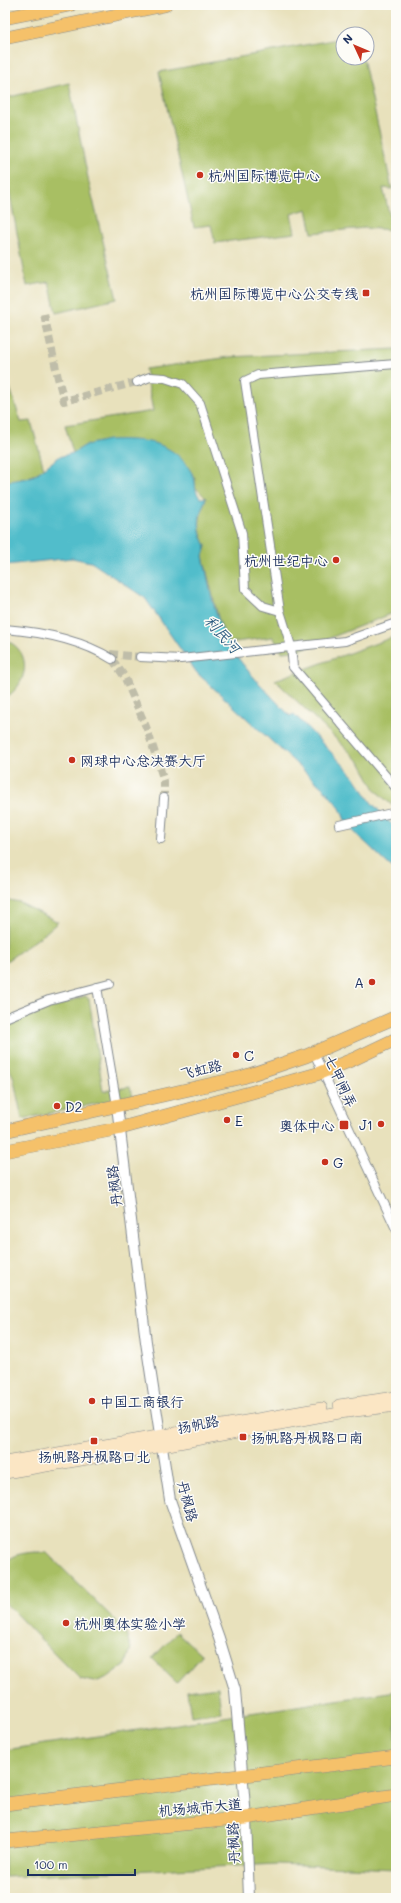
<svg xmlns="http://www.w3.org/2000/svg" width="401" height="1903" viewBox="0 0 401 1903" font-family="Mali,'LXGW WenKai TC',sans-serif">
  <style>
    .green { fill: #a8bf64; stroke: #627761 }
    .water { fill: #51bdcb; stroke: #367694 }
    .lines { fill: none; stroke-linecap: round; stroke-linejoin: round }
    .minor-tunnel { stroke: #bfbda9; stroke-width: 8; stroke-dasharray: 8 4; stroke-linecap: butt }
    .minor-casing { stroke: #82888d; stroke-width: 10 }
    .tertiary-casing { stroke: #82888d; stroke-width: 12 }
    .secondary-casing { stroke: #82888d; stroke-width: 12 }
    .primary-casing { stroke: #82888d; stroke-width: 14 }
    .minor { stroke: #fff; stroke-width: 8 }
    .tertiary { stroke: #fff; stroke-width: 10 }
    .secondary { stroke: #fbe6c4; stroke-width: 11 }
    .primary { stroke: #f5c16b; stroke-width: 13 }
    .poi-dot { fill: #c8321e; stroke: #fdfcf7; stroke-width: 1.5 }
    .labels { text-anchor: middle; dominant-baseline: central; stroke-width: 3; stroke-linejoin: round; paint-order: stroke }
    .poi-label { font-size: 14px; fill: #1b2f5e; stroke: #fdfcf7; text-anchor: start }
    .street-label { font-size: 14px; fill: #1b2f5e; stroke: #fdfcf7 }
    .water-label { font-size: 15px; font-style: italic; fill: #2b5a7f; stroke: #fdfcf7 }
  </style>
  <rect width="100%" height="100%" fill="#fdfcf7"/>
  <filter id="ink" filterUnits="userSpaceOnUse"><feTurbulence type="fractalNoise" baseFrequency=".025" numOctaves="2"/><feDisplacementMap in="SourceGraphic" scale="8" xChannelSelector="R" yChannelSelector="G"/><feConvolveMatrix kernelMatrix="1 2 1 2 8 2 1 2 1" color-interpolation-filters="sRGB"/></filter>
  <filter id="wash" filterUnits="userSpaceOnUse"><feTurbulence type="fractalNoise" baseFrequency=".012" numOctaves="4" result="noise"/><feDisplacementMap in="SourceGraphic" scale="16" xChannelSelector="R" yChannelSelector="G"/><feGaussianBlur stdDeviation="0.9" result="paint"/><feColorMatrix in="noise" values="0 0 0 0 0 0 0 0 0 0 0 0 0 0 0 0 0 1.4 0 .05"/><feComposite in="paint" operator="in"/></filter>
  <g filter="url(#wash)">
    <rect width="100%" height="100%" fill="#e8e1bc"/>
    <path class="green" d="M343 38V58H363L392 189 383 188 393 230 365 228 312 233 307 209 291 214 295 233 215 243 211 225 194 227 159 72Z
      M69 83 89 183 117 299 56 313 49 282 27 286 5 169V98Z
      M396 349V612L297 651 282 652 273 637 228 643 219 621 203 556 206 546C196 525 199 519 206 498L195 487V478L86 445 73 453 65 425 153 411 145 369 230 357Z
      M5 373 21 422 31 421 44 469 27 478 5 482Z
      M396 636V809L376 791 360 762 275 680Z
      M5 640C34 651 28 685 5 698Z
      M5 900 20 903 58 922 43 935 5 962Z
      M85 996 89 998 103 1091 130 1087 133 1096 22 1119 13 1076 5 1061V1024Z
      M36 1552 47 1553 124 1629 131 1648 126 1664 108 1677 95 1682 80 1679 5 1603V1564C11 1554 26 1553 36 1552Z
      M177 1632 202 1655 177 1683 152 1659Z
      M218 1687 221 1712 191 1716 187 1691Z
      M396 1691V1869L277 1864 5 1877V1750Z"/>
    <path class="water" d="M108 440C144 439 174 440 193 475 197 483 193 489 200 498H206C198 518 196 526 206 546L203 556C209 584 214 618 229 644 244 670 269 693 290 716L294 714 354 776 371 802 396 829V870L389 865 347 825 340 808 326 791 197 673 145 598 91 562 72 558 5 565V482L27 478 35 475 59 457 73 453 86 445Z"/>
  </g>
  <g filter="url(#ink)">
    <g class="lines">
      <path class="minor-tunnel" d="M44 314 58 378 64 401 137 382
        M110 654 140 657
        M112 659 124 676 147 729 164 781V798"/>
      <g class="minor-casing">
        <path id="minor" d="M396 364 258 375 245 381 280 611 291 646 293 667 396 788
          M137 382 150 377 165 378 183 384 200 403 242 533 245 589 263 606 280 611
          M5 629C42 632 80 639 112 659
          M140 657 181 659 345 641 396 623
          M339 825 396 812
          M161 839 164 798
          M97 987 117 1106
          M5 1018 49 1000 110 984
          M314 1053 396 1229"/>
      </g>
      <g class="tertiary-casing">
        <path id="tertiary" d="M117 1106 146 1342 170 1500 219 1638 235 1690 246 1818 249 1898"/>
      </g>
      <g class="secondary-casing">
        <path id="secondary" d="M339 1405 396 1397
          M5 1462 322 1408
          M5 1473 163 1446 339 1413 396 1406"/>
      </g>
      <g class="primary-casing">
        <path id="primary" d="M5 18 70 5
          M5 38 165 5
          M5 1131 243 1077 306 1056 396 1017
          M5 1151 121 1128 249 1093 317 1074 354 1059 396 1039
          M5 1804 396 1757
          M5 1841 246 1818 396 1795"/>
      </g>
      <use href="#minor" class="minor"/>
      <use href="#tertiary" class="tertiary"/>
      <use href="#secondary" class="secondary"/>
      <use href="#primary" class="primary"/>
    </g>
  </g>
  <g class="poi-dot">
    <circle cx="200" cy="175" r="4"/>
    <rect x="362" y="289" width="8" height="8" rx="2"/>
    <circle cx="336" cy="560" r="4"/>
    <circle cx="72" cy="760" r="4"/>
    <circle cx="372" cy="982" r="4"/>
    <circle cx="236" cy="1055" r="4"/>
    <circle cx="57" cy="1106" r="4"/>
    <circle cx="227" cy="1120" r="4"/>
    <circle cx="381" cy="1124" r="4"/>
    <rect x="339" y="1120" width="10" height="10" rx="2"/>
    <circle cx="325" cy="1162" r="4"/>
    <circle cx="92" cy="1401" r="4"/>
    <rect x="239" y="1433" width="8" height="8" rx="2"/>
    <rect x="90" y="1437" width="8" height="8" rx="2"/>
    <circle cx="66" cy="1623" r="4"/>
  </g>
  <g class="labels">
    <g class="poi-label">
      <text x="208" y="175">杭州国际博览中心</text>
      <text x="358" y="293" text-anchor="end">杭州国际博览中心公交专线</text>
      <text x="328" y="560" text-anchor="end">杭州世纪中心</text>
      <text x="80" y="760">网球中心总决赛大厅</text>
      <text x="364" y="982" text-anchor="end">A</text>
      <text x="244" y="1055">C</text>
      <text x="65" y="1106">D2</text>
      <text x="235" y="1120">E</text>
      <text x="373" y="1124" text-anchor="end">J1</text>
      <text x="335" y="1125" text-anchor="end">奥体中心</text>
      <text x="333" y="1162">G</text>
      <text x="100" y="1401">中国工商银行</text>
      <text x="251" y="1437">扬帆路丹枫路口南</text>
      <text x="94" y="1456" text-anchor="middle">扬帆路丹枫路口北</text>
      <text x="74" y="1623">杭州奥体实验小学</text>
    </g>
    <g class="street-label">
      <text transform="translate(201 1069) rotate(-13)">飞虹路</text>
      <text transform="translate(341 1081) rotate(65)">七甲闸弄</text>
      <text transform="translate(114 1186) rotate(-97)">丹枫路</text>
      <text transform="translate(198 1424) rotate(-11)">扬帆路</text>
      <text transform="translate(188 1501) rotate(75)">丹枫路</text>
      <text transform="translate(200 1807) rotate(-5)">机场城市大道</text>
      <text transform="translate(233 1843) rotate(-93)">丹枫路</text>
    </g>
    <g class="water-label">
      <text transform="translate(223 634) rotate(48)">利民河</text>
    </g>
  </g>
  <rect width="401" height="1903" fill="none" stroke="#fdfcf7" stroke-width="20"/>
  <g transform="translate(355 46) rotate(314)"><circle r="19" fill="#fdfcf7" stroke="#a3aaba"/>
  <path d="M0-3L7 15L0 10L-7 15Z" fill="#c8321e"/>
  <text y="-6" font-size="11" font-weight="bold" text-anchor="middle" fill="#1b2f5e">N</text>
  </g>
  <path d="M28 1869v6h107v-6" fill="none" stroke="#1b2f5e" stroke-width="2"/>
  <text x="34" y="1869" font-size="12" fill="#1b2f5e" stroke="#fdfcf7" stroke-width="3" paint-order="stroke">100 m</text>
</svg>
